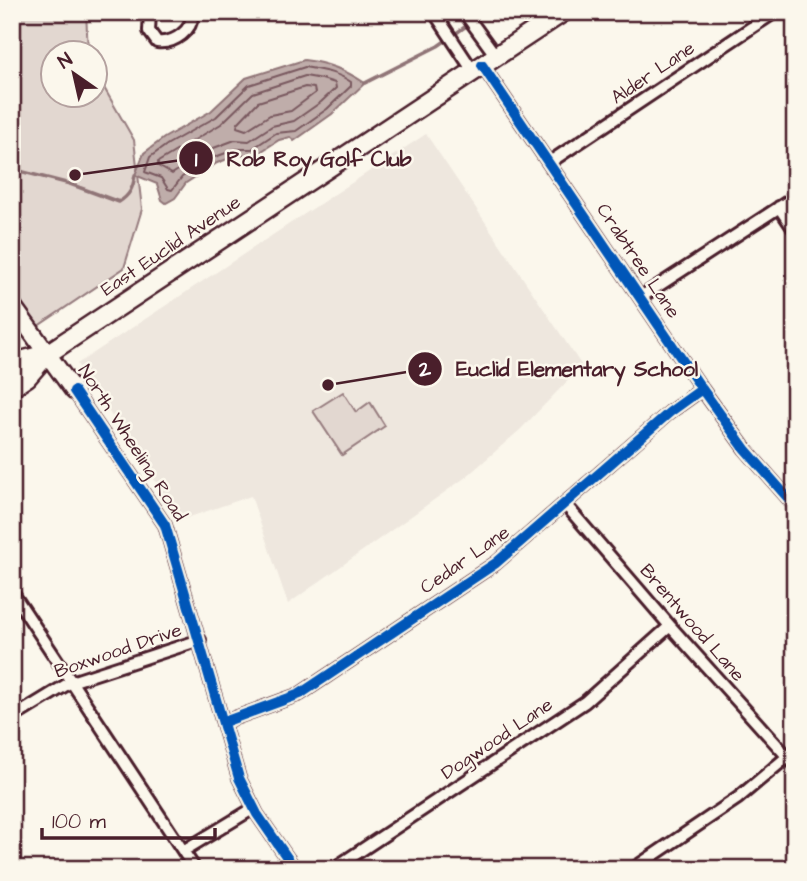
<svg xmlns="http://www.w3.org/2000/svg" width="807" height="881" viewBox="0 0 807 881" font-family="'Architects Daughter',sans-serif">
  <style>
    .built { fill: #eee7de }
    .green { fill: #e2d7d0; stroke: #967b7e; stroke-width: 2 }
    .water { fill: #bfadaa; stroke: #907477; stroke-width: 2 }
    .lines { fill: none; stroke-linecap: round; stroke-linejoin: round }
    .shore { stroke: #79585e; stroke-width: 2 }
    .stream { stroke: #907477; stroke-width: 3.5 }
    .street-casing { stroke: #4a1f2b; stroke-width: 16 }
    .secondary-casing { stroke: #4a1f2b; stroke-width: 21 }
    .primary-casing { stroke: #4a1f2b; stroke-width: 23 }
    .street { stroke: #fbf7ec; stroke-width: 10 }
    .secondary { stroke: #fbf7ec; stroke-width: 16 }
    .primary { stroke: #fbf7ec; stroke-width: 18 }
    .cycleway-casing { stroke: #fbf7ec; stroke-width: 15 }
    .cycleway { stroke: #0057b8; stroke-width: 10 }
    .labels { text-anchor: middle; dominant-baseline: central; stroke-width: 5; stroke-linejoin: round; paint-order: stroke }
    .street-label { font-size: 19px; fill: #4a1f2b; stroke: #fbf7ec }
    .leader { fill: none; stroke: #4a1f2b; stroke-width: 2.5 }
    .callout-dot { fill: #4a1f2b; stroke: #fbf7ec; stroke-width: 2.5 }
    .mark-label { font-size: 21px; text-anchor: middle; font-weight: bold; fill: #fff }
    .callout-label { font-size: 21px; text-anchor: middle; font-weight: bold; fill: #4a1f2b; stroke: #fbf7ec; stroke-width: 5; stroke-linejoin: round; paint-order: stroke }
  </style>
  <rect width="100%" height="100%" fill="#fbf7ec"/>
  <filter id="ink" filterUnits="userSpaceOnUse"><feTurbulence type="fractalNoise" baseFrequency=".0143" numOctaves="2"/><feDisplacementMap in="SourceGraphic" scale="14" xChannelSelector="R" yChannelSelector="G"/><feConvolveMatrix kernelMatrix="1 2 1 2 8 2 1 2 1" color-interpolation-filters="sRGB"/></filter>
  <g filter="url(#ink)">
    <path class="built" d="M426 134 582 366 521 429 466 477 288 604 251 496 181 520 77 364Z"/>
    <path class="green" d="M12 12H86L88 52H52V94H94L95 72 134 140 142 209 124 268 38 326 12 289Z
      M343 392 356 412 370 402 385 426 342 455 313 411Z"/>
    <path class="water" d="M304 60C328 63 345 70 365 83L332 114 294 141 290 137 279 140 254 156 238 155 217 163 186 183 175 198 166 203 162 200 157 184 135 175 144 153 164 138 211 111 246 78Z"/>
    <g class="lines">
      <path class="shore" d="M305 67C321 70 337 72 351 82V86L327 109 296 131 276 133 252 149H237L215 157 182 177 172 190 168 189 161 178 145 172 150 157 168 144 216 117 249 85Z
        M305 76 322 79 335 83 336 88 321 102 294 121 272 126 249 141 235 140 211 149 172 174 158 166V162L221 124 253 93Z
        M305 87 314 88 315 93 291 111 270 115 246 130 237 127 238 123 258 102Z"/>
      <path class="stream" d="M365 83 438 46 486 12
        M12 169 70 184 119 202C130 195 133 188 135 175"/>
      <g class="street-casing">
        <path id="street" d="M150 12 149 31 157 42C174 44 194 30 192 12
          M434 12 473 71
          M464 12 496 56
          M482 65 702 389 745 449 795 506
          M550 162 775 12
          M779 207 795 231
          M641 297 795 197
          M74 391 165 525 239 778 257 814 295 869
          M565 504 670 626 795 765
          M12 592 195 869
          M12 718 71 682 200 640
          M224 722 300 694 496 563 670 412 702 389
          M183 851 254 808
          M333 869 585 702 670 626
          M633 869 738 798 787 757"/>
      </g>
      <g class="secondary-casing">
        <path id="secondary" d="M12 305 74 391"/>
      </g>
      <g class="primary-casing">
        <path id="primary" d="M12 366 21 361 47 354
          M12 387 27 377 47 354 563 12"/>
      </g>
      <use href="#street" class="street"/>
      <use href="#secondary" class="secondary"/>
      <use href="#primary" class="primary"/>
      <g class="cycleway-casing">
        <path id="cycleway" d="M482 65 702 389 745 449 795 506
          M74 391 165 525 239 778 257 814 295 869
          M224 722 300 694 496 563 670 412 702 389"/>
      </g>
      <use href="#cycleway" class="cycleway"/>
    </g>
  </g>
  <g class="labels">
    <g class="street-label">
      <text transform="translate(653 73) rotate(-34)">Alder Lane</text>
      <text transform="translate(171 246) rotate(-34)">East Euclid Avenue</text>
      <text transform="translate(638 261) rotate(56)">Crabtree Lane</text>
      <text transform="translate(132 443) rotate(57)">North Wheeling Road</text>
      <text transform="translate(465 560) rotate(-35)">Cedar Lane</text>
      <text transform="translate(692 623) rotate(49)">Brentwood Lane</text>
      <text transform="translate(118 651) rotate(-19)">Boxwood Drive</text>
      <text transform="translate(497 739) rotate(-34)">Dogwood Lane</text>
    </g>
  </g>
  <path class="leader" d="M75 175L196 158M328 385L425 369"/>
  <g class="callout-dot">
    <circle cx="75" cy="175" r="7"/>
    <circle cx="328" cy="385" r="7"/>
    <circle cx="196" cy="158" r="18"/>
    <circle cx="425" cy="369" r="18"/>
  </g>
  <g class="mark-label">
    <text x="196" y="166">1</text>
    <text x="425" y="376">2</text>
  </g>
  <g class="callout-label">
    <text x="319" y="166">Rob Roy Golf Club</text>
    <text x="577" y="376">Euclid Elementary School</text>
  </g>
  <rect width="807" height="881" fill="none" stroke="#fbf7ec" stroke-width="42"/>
  <rect x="21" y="21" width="765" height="839" fill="none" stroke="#4a1f2b" stroke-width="2.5" filter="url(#ink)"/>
  <g transform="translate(74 74) rotate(326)"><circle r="33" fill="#fbf7ec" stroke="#b4a19f" stroke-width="2"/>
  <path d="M0-5L12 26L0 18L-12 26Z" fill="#4a1f2b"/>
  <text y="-10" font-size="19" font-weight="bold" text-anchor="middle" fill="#4a1f2b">N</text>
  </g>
  <path d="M42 828v10h173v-10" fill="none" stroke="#4a1f2b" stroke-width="3.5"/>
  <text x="52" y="828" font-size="21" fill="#4a1f2b" stroke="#fbf7ec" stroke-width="5" paint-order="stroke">100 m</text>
</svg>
